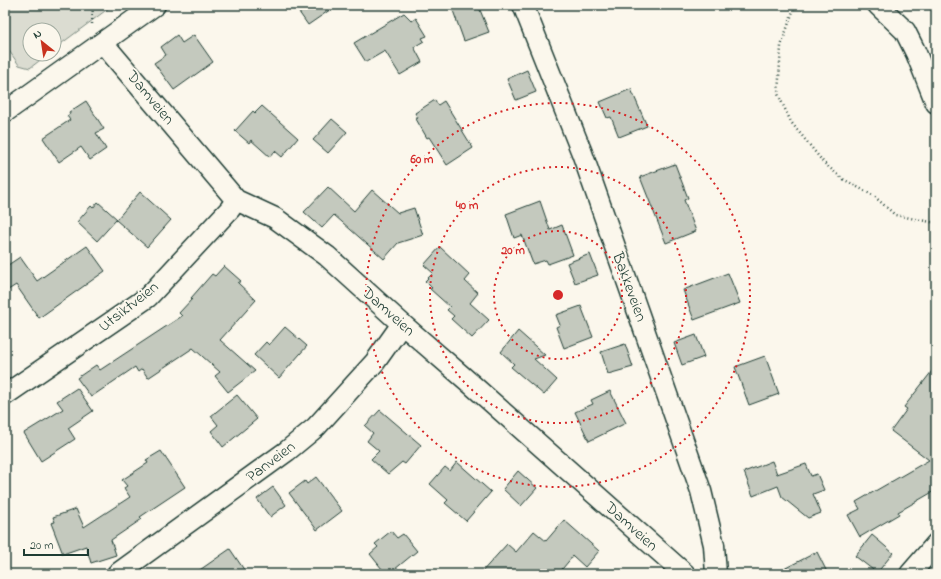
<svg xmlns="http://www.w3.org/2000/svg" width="941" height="579" viewBox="0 0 941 579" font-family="'Indie Flower',sans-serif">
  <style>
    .green { fill: #dbdcd1; stroke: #7d8c82 }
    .building { fill: #c4c9be; stroke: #1f3d34 }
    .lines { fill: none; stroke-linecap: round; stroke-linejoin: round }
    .minor-casing { stroke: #1f3d34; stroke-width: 23 }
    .path { stroke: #1f3d34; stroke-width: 2.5; stroke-dasharray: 1 3; stroke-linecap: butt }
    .minor { stroke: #fbf7ec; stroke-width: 20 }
    .ring { fill: none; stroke: #d62828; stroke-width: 2; stroke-dasharray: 2 4 }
    .labels { text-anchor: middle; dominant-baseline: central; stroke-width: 4; stroke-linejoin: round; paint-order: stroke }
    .street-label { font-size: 16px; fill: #1f3d34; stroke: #fbf7ec }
    .centre { fill: #d62828; stroke: #fbf7ec; stroke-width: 2 }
    .ring-label { font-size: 12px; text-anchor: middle; font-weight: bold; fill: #d62828; stroke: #fbf7ec; stroke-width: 4; stroke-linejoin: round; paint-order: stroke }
  </style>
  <rect width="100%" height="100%" fill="#fbf7ec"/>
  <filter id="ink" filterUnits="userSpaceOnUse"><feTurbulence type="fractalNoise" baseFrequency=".025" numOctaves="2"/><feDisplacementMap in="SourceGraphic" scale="8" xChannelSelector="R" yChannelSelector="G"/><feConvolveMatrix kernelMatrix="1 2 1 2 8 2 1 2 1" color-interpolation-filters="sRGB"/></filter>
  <g filter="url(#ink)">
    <path class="green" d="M5 5H113L54 49V30H30V54H48L30 68 19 65 5 45Z"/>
    <path class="building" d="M294 5H337L308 25Z
      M451 5H478L489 32 464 41Z
      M404 13 412 21 416 18 427 36 422 38 424 41 414 47 422 62 400 75 385 51 366 62 354 43Z
      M177 35 182 43 194 35 213 62 174 90 154 63 166 55 161 47Z
      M527 70 536 92 516 100 507 79Z
      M631 89 647 126 619 137 611 117 607 118 600 102Z
      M435 100 438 105 444 101 473 148 447 165 429 137 427 138 416 119 418 118 415 113Z
      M86 101 104 129 96 133 106 149 90 160 81 147 59 162 43 138 70 120 67 116 70 114 69 112Z
      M262 106 298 138 282 157 275 151 270 157 251 140 249 143 235 131 253 111 255 113Z
      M332 119 347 132 328 153 313 140Z
      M675 164 688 198 684 200 696 231 666 243 640 177Z
      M328 187 354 211 372 190 398 213 414 208 423 235 398 243 384 259 334 215 322 228 304 212Z
      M140 192 171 220 147 247 116 220 97 241 77 222 91 206 93 208 98 202 117 219Z
      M540 201 550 230 562 225 573 255 548 264 546 260 533 264 522 235 514 238 506 214Z
      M87 246 105 271 39 318 16 285 5 292V267L20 257 37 281Z
      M440 247 470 275 465 281 478 293 470 303 489 320 472 338 451 319 454 316 447 310 450 307 430 289 432 288 425 281 433 273 424 265Z
      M590 254 598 275 575 283 567 263Z
      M224 266 241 281 238 283 256 300 220 340 255 371 228 392 215 376 220 372 193 348 148 378 142 369 138 372 135 367 91 397 77 378 96 365 100 370 182 316 179 313 192 299 191 298 212 274 215 276Z
      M728 273 740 303 694 320 683 290Z
      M581 306 593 337 564 348 556 327 560 325 556 315Z
      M285 327 307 346 279 378 254 355 266 342 269 345Z
      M518 331 545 355 534 359 557 380 544 395 511 367 514 364 501 352Z
      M696 335 704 357 682 365 674 343Z
      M625 344 633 367 608 374 601 352Z
      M765 356 779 394 749 405 735 367Z
      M936 366V490L898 512 899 514 860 537 848 515 860 509 856 502 929 460 891 431 907 409 904 407Z
      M77 388 93 411 68 428 75 439 41 461 24 433 63 409 57 401Z
      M610 391 626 423 589 441 575 412 593 404 591 400Z
      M237 395 257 419 223 447 211 431 218 425 211 416Z
      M380 410 421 445 405 464 402 462 388 474 371 459 379 451 367 441 373 433 365 426Z
      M161 451 185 487 140 517 142 519 111 540 116 555 91 563 86 546 63 554 51 523 55 522 53 517 76 509 84 527 130 497 124 488 127 486 122 480 148 463 146 460Z
      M772 461 777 474 806 464 811 476 817 474 824 490 813 494 821 513 808 518 782 497 778 486 753 496 744 472Z
      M457 462 491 492 466 521 445 503 448 500 430 484 445 467 450 471Z
      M518 471 537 488 521 506 503 489Z
      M316 477 342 511 317 530 289 493 305 481 307 484Z
      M273 487 286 505 270 517 257 499Z
      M564 520 599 551 585 567 573 556 558 574H480L507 544 516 552 534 531 546 541Z
      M391 531 397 538 403 534 417 551 389 574H386L370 554 378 547 375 544Z
      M872 535 893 553 877 573 855 556Z
      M230 549 247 574H194Z
      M817 552 828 574H774Z"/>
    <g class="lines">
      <g class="minor-casing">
        <path id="minor" d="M523 5 582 153 701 491 714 545 716 574
          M878 5 905 31 916 53 936 103
          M103 43 236 200 275 218 327 256 402 324 470 383 685 574
          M5 112 155 5
          M5 395 148 297 230 209 236 200
          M117 574 287 451 316 427 375 362 402 324
          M910 574 936 544"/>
      </g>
      <path class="path" d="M795 5 781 46 778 94 791 122 824 163 843 179 874 196 895 215 936 223
        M92 24 93 5"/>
      <use href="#minor" class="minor"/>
    </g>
  </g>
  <g class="ring">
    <circle cx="558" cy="295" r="64"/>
    <circle cx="558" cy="295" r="128"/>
    <circle cx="558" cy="295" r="192"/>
  </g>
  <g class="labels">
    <g class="street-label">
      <text transform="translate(150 98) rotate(50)">Damveien</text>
      <text transform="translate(629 287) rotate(70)">Bakkeveien</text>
      <text transform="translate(129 307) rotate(-38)">Utsiktveien</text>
      <text transform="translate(388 312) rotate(42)">Damveien</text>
      <text transform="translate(271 462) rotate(-37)">Panveien</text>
      <text transform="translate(631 527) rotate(42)">Damveien</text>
    </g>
  </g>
  <circle cx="558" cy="295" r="6" class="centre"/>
  <g class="ring-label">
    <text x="422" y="163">60 m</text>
    <text x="467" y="209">40 m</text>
    <text x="513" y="254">20 m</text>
  </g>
  <rect width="941" height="579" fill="none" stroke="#fbf7ec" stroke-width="20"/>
  <rect x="10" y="10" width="921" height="559" fill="none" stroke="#1f3d34" stroke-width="1.5" filter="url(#ink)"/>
  <g transform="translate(42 42) rotate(330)"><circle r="19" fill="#fbf7ec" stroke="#a3ada2"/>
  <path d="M0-3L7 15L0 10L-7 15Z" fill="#c8321e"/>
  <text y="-6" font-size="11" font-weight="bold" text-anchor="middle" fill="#1f3d34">N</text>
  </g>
  <path d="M24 549v6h64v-6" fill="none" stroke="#1f3d34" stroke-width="2"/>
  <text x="30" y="549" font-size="12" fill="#1f3d34" stroke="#fbf7ec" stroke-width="3" paint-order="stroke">20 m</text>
</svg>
